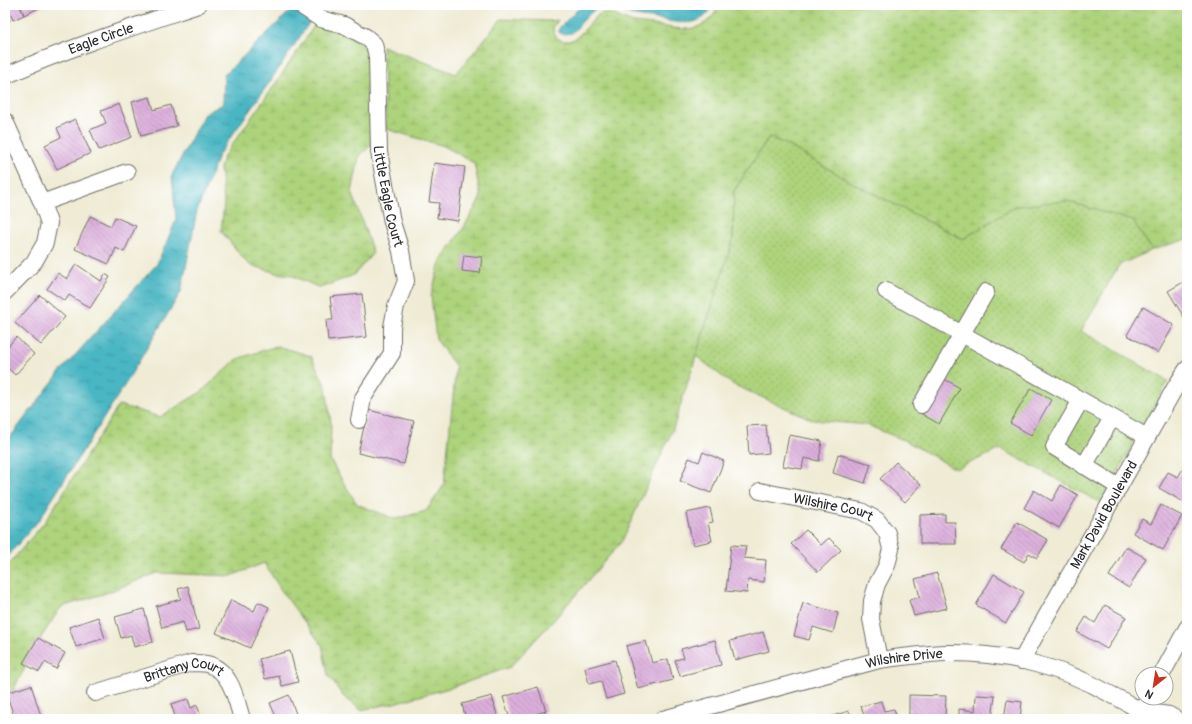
<svg xmlns="http://www.w3.org/2000/svg" width="1192" height="724" viewBox="0 0 1192 724" font-family="Pangolin,sans-serif">
  <style>
    .wetland { fill: url(#wetland-marsh); stroke: #6c7f54 }
    .park { fill: url(#park-dots); stroke: #6c7f54 }
    .water { fill: url(#water-ripples); stroke: #3a7077 }
    .building { fill: url(#building-back-hatch) }
    .lines { fill: none; stroke-linecap: round; stroke-linejoin: round }
    .minor-casing { stroke: #706e66; stroke-width: 18 }
    .minor { stroke: #fff; stroke-width: 16 }
    .labels { text-anchor: middle; dominant-baseline: central; stroke-width: 3; stroke-linejoin: round; paint-order: stroke }
    .street-label { font-size: 14px; fill: #2b2b2b; stroke: #fff }
  </style>
  <defs>
    <pattern id="wetland-marsh" width="20" height="14" patternUnits="userSpaceOnUse"><rect width="20" height="14" fill="#add37c"/><path d="M1 5h8M5 5V1M11 12h8M15 12V8" fill="none" stroke="#95b56b"/></pattern>
    <pattern id="park-dots" width="8" height="8" patternUnits="userSpaceOnUse"><rect width="8" height="8" fill="#add37c"/><path d="M2 2h.1M6 6h.1" fill="none" stroke="#95b56b" stroke-width="1.8" stroke-linecap="round"/></pattern>
    <pattern id="water-ripples" width="26" height="14" patternUnits="userSpaceOnUse"><rect width="26" height="14" fill="#48b6c3"/><path d="M2 4q2-2 4 0t4 0M15 11q2-2 4 0t4 0" fill="none" stroke="#3c949f"/></pattern>
    <pattern id="building-back-hatch" width="6" height="6" patternUnits="userSpaceOnUse"><rect width="6" height="6" fill="#dcafdc"/><path d="M-1 5l2 2M0 0l6 6M5-1l2 2" fill="none" stroke="#b38fb3"/></pattern>
  </defs>
  <rect width="100%" height="100%" fill="#fff"/>
  <filter id="ink" filterUnits="userSpaceOnUse"><feTurbulence type="fractalNoise" baseFrequency=".025" numOctaves="2"/><feDisplacementMap in="SourceGraphic" scale="8" xChannelSelector="R" yChannelSelector="G"/><feConvolveMatrix kernelMatrix="1 2 1 2 8 2 1 2 1" color-interpolation-filters="sRGB"/></filter>
  <filter id="wash" filterUnits="userSpaceOnUse"><feTurbulence type="fractalNoise" baseFrequency=".012" numOctaves="4" result="noise"/><feDisplacementMap in="SourceGraphic" scale="16" xChannelSelector="R" yChannelSelector="G"/><feGaussianBlur stdDeviation="0.9" result="paint"/><feColorMatrix in="noise" values="0 0 0 0 0 0 0 0 0 0 0 0 0 0 0 0 0 1.4 0 .05"/><feComposite in="paint" operator="in"/></filter>
  <g filter="url(#wash)">
    <rect width="100%" height="100%" fill="#efebd4"/>
    <path class="wetland" d="M720 5H1187V239L1152 250 1133 221 1016 206 963 239 856 185 787 145 769 137 734 191 733 240 673 429 622 541 554 620 510 667 453 687 394 703 361 710 343 696 328 675 322 645 283 593 264 563 231 576 157 573 106 593 61 607 42 636 5 705V566L8 565 44 523 119 405 160 417 201 392 237 359 277 346 311 356 326 387 331 423 330 459 340 477 357 504 395 519 426 511 444 485 456 367 436 339 431 296 440 262 464 227 481 197 474 163 444 146 386 129 382 46 456 74 501 19 549 21 558 20 553 28C555 39 562 44 574 39 579 37 594 19 599 14 609 10 621 19 631 22 638 24 645 24 653 25 682 29 703 37 720 5Z
      M314 26C327 29 362 37 368 50 369 52 369 56 370 59L372 144 359 157 352 192 373 253 354 275 320 288 291 275 276 273 248 264 221 231 224 203 220 168 224 156 276 83Z"/>
    <path class="park" d="M769 137 787 145 856 185 963 239 1016 206 1067 201 1133 221 1152 250 1119 265 1081 331 1168 381 1101 503 1001 449 956 469 906 441 867 425 813 420 732 384 696 356 733 240 734 191Z"/>
    <path class="water" d="M300 5 311 20 271 80 219 154 197 211 181 292 124 386 39 520 5 559V444L60 372 157 264 176 220 172 175 204 114 223 104 224 75 285 16Z
      M582 5H713C701 30 678 22 657 19 649 17 641 18 633 15 623 12 610 3 601 6 591 9 580 25 572 33L562 34 559 32V28Z"/>
    <g id="blocks">
      <path class="building" d="M5 5H19L24 15 13 20 10 13 7 15 10 21 5 23Z
        M20 5H45L24 15Z
        M150 97 154 110 171 105 177 126 141 136 132 102Z
        M119 104 132 137 99 150 90 130 106 123 101 111Z
        M75 119 91 153 57 169 45 145 61 137 57 128Z
        M434 163 465 167 458 221 437 218 439 203 429 202Z
        M90 216 111 226 115 217 136 226 124 252 116 248 109 264 75 249Z
        M464 255 482 257 480 273 462 271Z
        M76 264 101 281 105 274 110 277 90 308 69 295 65 301 47 289 58 273 67 279Z
        M1187 280V318L1185 319 1168 291Z
        M362 294 367 337 328 341 326 320H333L330 297Z
        M40 295 65 317 41 345 15 323Z
        M1143 307 1174 325 1158 353 1127 335Z
        M16 337 34 354 15 375 6 366 5 367V350Z
        M941 377 960 388 939 424 920 413Z
        M1031 388 1051 400 1031 435 1010 423Z
        M368 410 414 421 404 464 358 453Z
        M766 425 769 453 749 455 747 426Z
        M789 435 822 441 819 461 804 458 802 469 783 466Z
        M703 452 724 461 711 493 680 481 689 458 699 462Z
        M838 454 871 464 865 483 833 473Z
        M896 462 921 485 905 502 880 479Z
        M1184 467 1187 468V504L1159 488 1168 472 1178 477Z
        M1061 485 1078 495 1059 528 1024 508 1034 490 1052 501Z
        M1161 505 1182 516 1163 550 1133 533 1142 519 1151 524Z
        M710 508 713 522 708 523 712 541 693 545 686 513Z
        M945 514V522H955L956 544H920V515Z
        M1017 522 1048 540 1037 558 1029 553 1024 562 1001 549Z
        M806 530 821 545 829 538 841 550 818 572 791 544Z
        M731 545 746 546 744 558 766 560 764 582 748 580 747 593 726 591Z
        M1126 547 1146 558 1129 588 1109 576Z
        M937 573 947 608 914 616 909 600 920 597 915 579Z
        M994 574 1024 592 1006 623 976 605Z
        M188 586 199 629 186 632 183 622 162 628 156 606 181 599 178 589Z
        M231 600 254 611 258 602 269 607 250 648 216 633Z
        M803 603 838 613 833 633 813 627 809 640 794 636Z
        M1105 605 1126 617 1107 649 1077 632 1086 617 1095 623Z
        M144 609 153 642 134 647 131 635 121 638 115 617Z
        M98 617 105 638 76 647 69 627Z
        M763 632 769 651 735 660 730 641Z
        M38 638 65 653 56 669 45 662 39 672 23 663Z
        M715 640 721 665 680 676 675 660 684 658 681 649Z
        M646 641 652 663 668 659 673 680 638 689 626 646Z
        M290 651 298 682 282 686 279 676 265 679 259 659Z
        M615 660 624 694 606 699 601 681 589 684 585 668Z
        M31 685 41 716 33 719H15L6 693Z
        M538 687 546 711 520 719H510L503 697Z
        M289 695 298 719H277L270 703Z
        M909 695 946 696 945 719H918V715H909Z
        M976 695 995 696 992 719H959V709L975 711Z
        M492 696 498 719H466L462 704Z
        M188 699 191 708 197 705 202 719H176L171 704Z
        M1007 700 1022 702 1020 719H1004Z
        M881 701 884 711 894 709 897 719H865L861 706Z
        M849 711 851 719H823Z"/>
    </g>
  </g>
  <g filter="url(#ink)">
    <use href="#blocks" fill-opacity="0" stroke="#706e66" stroke-width="1"/>
    <g class="lines">
      <g class="minor-casing">
        <g id="minor">
          <path id="s1" d="M300 5 321 19 344 25 366 37 374 44 377 57 379 152 392 222 401 251 406 281 396 306 392 327V353L363 398 359 420"/>
          <path id="s2" d="M5 76C68 48 133 27 198 5"/>
          <path d="M5 121 42 203 49 223 45 243 34 262 5 292"/>
          <path d="M42 203 127 172"/>
          <path d="M886 291 962 334 1081 400"/>
          <path d="M921 405 986 292"/>
          <path d="M1084 466 1112 418"/>
          <path d="M1119 487 1054 447 1081 400 1147 437"/>
          <path id="s3" d="M760 491 861 511 877 520 887 533 891 549 887 565 877 584 872 601 871 619 879 660"/>
          <path id="s4" d="M1021 661 1176 386 1187 369"/>
          <path d="M1162 674 1187 628"/>
          <path id="s5" d="M95 693 191 663C196 663 202 663 207 664 231 670 236 699 242 719"/>
          <path d="M1141 711 1169 715 1176 719"/>
          <path id="s6" d="M663 719 879 660C901 657 923 654 946 653 1001 652 1062 666 1110 694 1124 701 1138 708 1148 719"/>
          <path d="M1137 719 1149 698"/>
        </g>
      </g>
      <use href="#minor" class="minor"/>
    </g>
  </g>
  <g class="labels">
    <g class="street-label">
      <text stroke="none"><textPath href="#s2" startOffset="103">Eagle Circle</textPath></text>
      <text stroke="none"><textPath href="#s1" startOffset="238">Little Eagle Court</textPath></text>
      <text stroke="none"><textPath href="#s3" startOffset="75">Wilshire Court</textPath></text>
      <text stroke="none"><textPath href="#s4" startOffset="168">Mark David Boulevard</textPath></text>
      <text stroke="none"><textPath href="#s6" startOffset="249">Wilshire Drive</textPath></text>
      <text stroke="none"><textPath href="#s5" startOffset="93">Brittany Court</textPath></text>
    </g>
  </g>
  <rect width="1192" height="724" fill="none" stroke="#fff" stroke-width="20"/>
  <g transform="translate(1154 686) rotate(210)"><circle r="19" fill="#ffffff" stroke="#aaaaaa"/>
  <path d="M0-3L7 15L0 10L-7 15Z" fill="#c8321e"/>
  <text y="-6" font-size="11" font-weight="bold" text-anchor="middle" fill="#2b2b2b">N</text>
  </g>
</svg>
